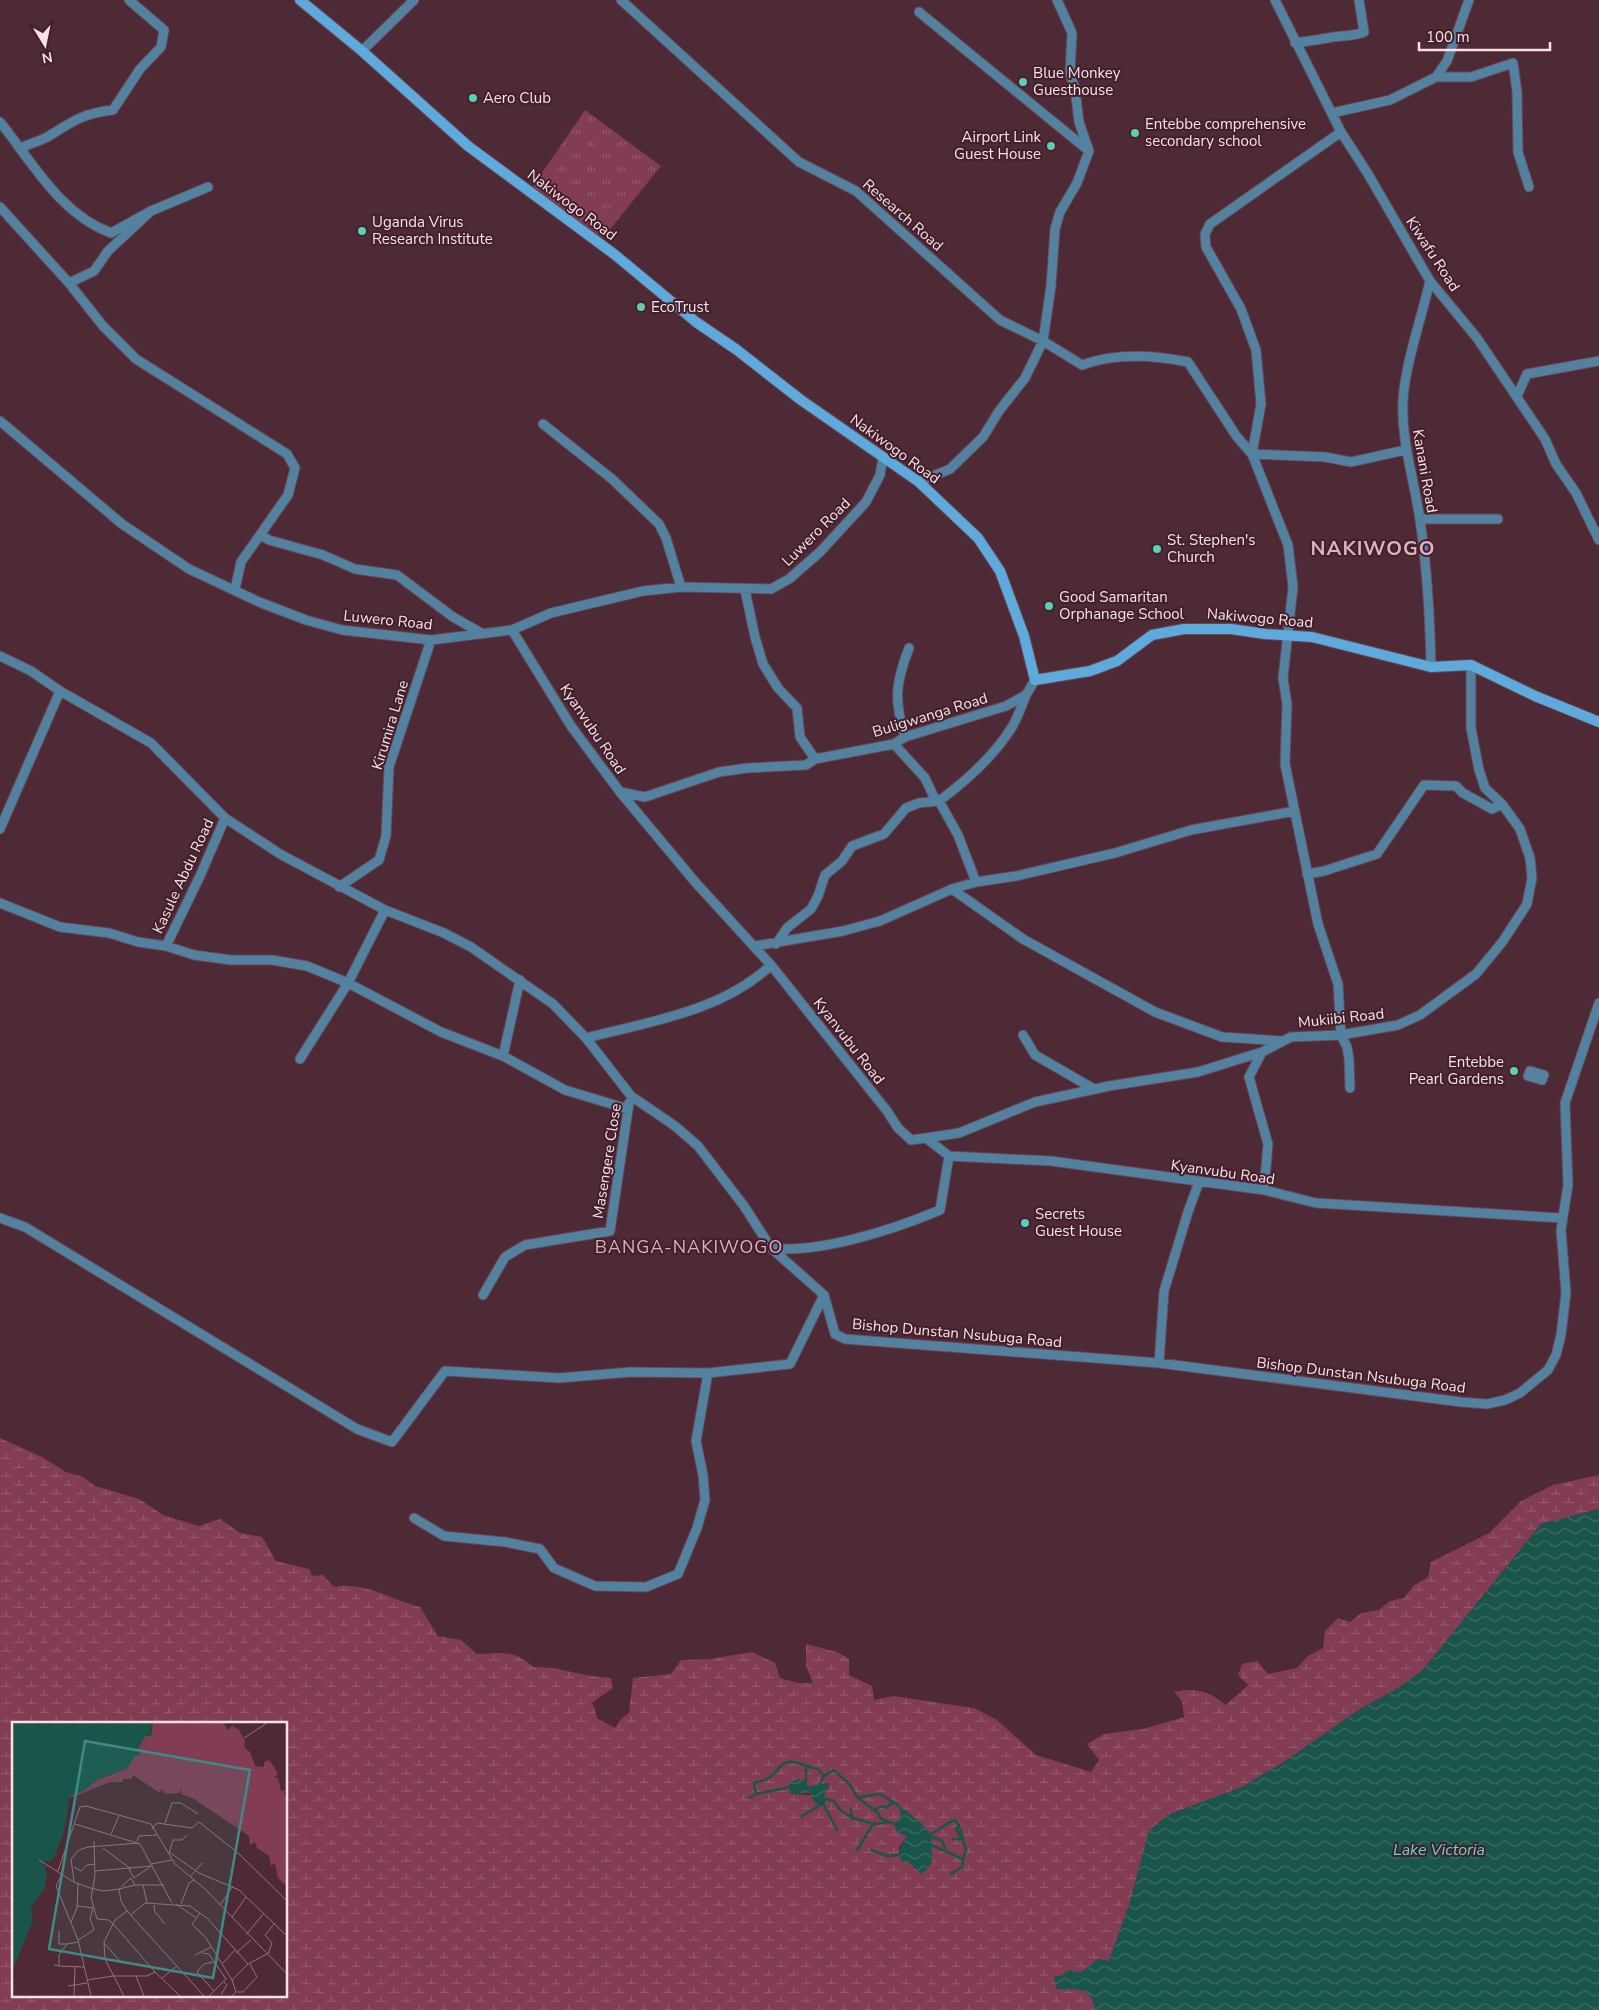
<svg xmlns="http://www.w3.org/2000/svg" width="1599" height="2010" viewBox="0 0 1599 2010" font-family="'Nunito Sans',sans-serif">
  <style>
    .grass { fill: url(#grass-tufts) }
    .wetland { fill: url(#wetland-marsh); fill-rule: evenodd }
    .water { fill: url(#water-waves) }
    .lines { fill: none; stroke-linecap: round; stroke-linejoin: round }
    .stream { stroke: #1a554b; stroke-width: 2.5 }
    .street-casing { stroke: #694751; stroke-width: 11 }
    .secondary-casing { stroke: #694751; stroke-width: 12 }
    .street { stroke: #5381a0; stroke-width: 9 }
    .secondary { stroke: #5eaadc; stroke-width: 10 }
    .poi-dot { fill: #5dceb9; stroke: #42202b; stroke-width: 2 }
    .labels { text-anchor: middle; dominant-baseline: central; stroke-width: 4; stroke-linejoin: round; paint-order: stroke }
    .poi-label { font-size: 15px; fill: #f9e1e7; stroke: #42202b; text-anchor: start }
    .street-label { font-size: 15px; fill: #f9e1e7; stroke: #42202b }
    .water-label { font-size: 16px; font-style: italic; fill: #61d7c1; stroke: #42202b }
    .quarter-label { font-size: 18px; letter-spacing: 1px; fill: #dfb1be; stroke: #42202b }
    .district-label { font-size: 20px; font-weight: bold; letter-spacing: 1px; fill: #dfb1be; stroke: #42202b }
    .inset-river { fill: none; stroke: #1a554b; stroke-width: 2.5 }
    .inset-road { fill: none; stroke: #92737c; stroke-width: 1 }
    .view { fill: #3e8b86; fill-opacity: 0.15; stroke: #3e8b86; stroke-width: 2.5 }
    .inset-edge { fill: none; stroke: #f9e1e7; stroke-width: 2.5 }
  </style>
  <defs>
    <pattern id="grass-tufts" width="24" height="20" patternUnits="userSpaceOnUse" patternTransform="scale(1.25)"><rect width="24" height="20" fill="#823c54"/><path d="M3 7l-1-3M5 7V3M7 7l1-3M15 17l-1-3M17 17v-4M19 17l1-3" fill="none" stroke="#94586d"/></pattern>
    <pattern id="wetland-marsh" width="20" height="14" patternUnits="userSpaceOnUse" patternTransform="scale(1.25)"><rect width="20" height="14" fill="#823c54"/><path d="M1 5h8M5 5V1M11 12h8M15 12V8" fill="none" stroke="#94586d"/></pattern>
    <pattern id="water-waves" width="16" height="10" patternUnits="userSpaceOnUse" patternTransform="scale(1.25)"><rect width="16" height="10" fill="#1a554b"/><path d="M0 5q4-4 8 0t8 0" fill="none" stroke="#3c6d65"/></pattern>
  </defs>
  <rect width="100%" height="100%" fill="#4d2a35"/>
  <path class="grass" d="M585 110 661 166 603 238 531 189Z"/>
  <path class="wetland" d="M0 1438 42 1457 66 1472 83 1477 95 1486 139 1499 163 1515 199 1526 220 1519 240 1533 262 1537 276 1561 309 1569 312 1576 323 1575 334 1587C364 1581 391 1600 420 1607L438 1636 461 1640 477 1654C502 1653 514 1649 533 1667 559 1666 584 1677 611 1678L613 1688 592 1703 598 1719 615 1728 620 1720 629 1713 633 1678 671 1674 681 1660 710 1659 752 1652 775 1663 780 1678 798 1683H813L806 1666V1644L837 1652 849 1659V1675L872 1686 874 1700 894 1696 974 1708 997 1720 1036 1755 1091 1772 1099 1760 1087 1744 1104 1734 1143 1729 1184 1717 1182 1701 1174 1692C1195 1687 1209 1691 1226 1705L1248 1685 1238 1675 1242 1664 1257 1661 1268 1674 1297 1668 1308 1656 1323 1648 1325 1631 1338 1618 1350 1622 1361 1613 1379 1610 1390 1601 1404 1598 1413 1586 1428 1577 1431 1562 1489 1533 1521 1501 1553 1485 1599 1475V1509L1541 1524 1422 1671 1395 1690 1360 1709 1287 1760 1242 1787 1168 1815 1149 1831 1130 1902 1109 1961 1087 1968 1080 1973 1070 1970 1061 1976 1067 1989C1083 1988 1094 1992 1094 2010H0ZM14 1724H286V1996H14ZM789 1782 808 1787 829 1783 824 1796 791 1794ZM899 1806C933 1831 933 1835 922 1874L907 1861 900 1859 899 1847 907 1836Z"/>
  <path class="water" d="M1599 1509V2010H1094C1094 1985 1075 1990 1056 1989L1054 1976H1061L1070 1970 1080 1973 1098 1959 1109 1961 1130 1902 1149 1831 1168 1815 1242 1787 1287 1760 1360 1709 1395 1690 1422 1671 1541 1524Z
    M799 1779 806 1781 808 1787 830 1783 824 1796 826 1805 821 1806 814 1802 811 1793 791 1794 789 1782Z
    M899 1806 921 1823 933 1837C926 1853 942 1857 922 1874L907 1861 902 1862C895 1851 903 1845 907 1836L897 1832 894 1824 901 1817Z"/>
  <g class="lines">
    <path class="stream" d="M806 1766 818 1769 824 1776
      M819 1785 824 1776 834 1770 850 1785 857 1797 878 1813 880 1818 889 1822
      M756 1794 754 1783C758 1782 763 1781 767 1779 782 1771 779 1754 806 1766V1781
      M858 1797 880 1794 893 1802
      M749 1798 756 1794 790 1787
      M822 1798 834 1801C843 1818 856 1818 873 1824
      M823 1803 837 1830
      M851 1809 852 1819
      M874 1810 882 1806 886 1808 893 1802 899 1806
      M802 1816 822 1804
      M928 1835C939 1831 944 1824 955 1820 964 1833 961 1836 966 1849L963 1859
      M932 1837 942 1841 946 1851
      M953 1839H962L956 1829 959 1825
      M929 1844 963 1859 962 1867 951 1874
      M857 1850 873 1824 889 1822 894 1824
      M871 1850 888 1856 899 1855"/>
    <g class="street-casing">
      <path id="street" d="M621 0 799 162 856 191 1000 320 1043 341 1082 365C1115 353 1154 355 1188 362L1237 437 1252 454 1288 545 1293 587 1283 678 1287 704 1285 764 1318 924 1338 984 1341 1035 1347 1047 1349 1059 1350 1088
        M1275 0 1341 132 1368 174 1430 281 1477 338 1545 439 1556 464 1576 493 1599 540
        M919 12 1089 151
        M1295 43C1307 41 1317 40 1328 38 1340 35 1352 37 1364 32L1359 0
        M362 51 414 0
        M1436 77H1471L1513 63 1517 92 1518 152 1529 187
        M1332 113 1390 100 1436 77 1447 61 1469 0
        M0 122C33 163 60 214 111 233L151 211
        M1341 132 1210 224 1205 234 1206 247 1241 309 1256 350 1261 404 1252 454 1325 457 1351 462 1405 450
        M21 148C30 143 41 141 49 136 73 121 84 113 113 110L140 69 161 47 164 30 129 0
        M0 207 69 283 103 326 136 359 287 454 295 468 288 495 241 562 235 589
        M1430 281C1422 316 1405 365 1403 400 1401 441 1414 479 1420 520 1427 568 1430 618 1431 667
        M69 283 94 271 108 251 151 211 208 187
        M1517 396 1527 374 1599 361
        M0 421 122 524 189 569 259 602 306 620 342 630 431 640 512 630 551 613 643 591 681 587 771 589 789 579 820 552 866 502 880 475 883 457
        M543 424 612 479 659 524 666 538 681 587
        M919 482 950 469 983 437 999 411 1025 378 1043 341 1051 286 1055 229 1060 212 1077 183 1089 151 1079 122 1075 89 1070 73 1072 33 1057 0
        M1420 519H1498
        M261 535 269 540 323 555 355 569 397 575 453 617 481 633
        M745 590 755 637 763 664 778 688 797 708 800 737 815 759
        M512 630 571 726 620 792 696 883 771 965 887 1111 898 1128 911 1140 926 1138 949 1156 1051 1161 1264 1190 1316 1203 1562 1218
        M0 656 31 671 60 691 151 743 225 818 280 854 385 910 444 933 471 947 553 1004 586 1038 631 1096 675 1126 698 1146 744 1206 771 1248 824 1295 835 1334 845 1339 1159 1363 1461 1402 1487 1404 1505 1400 1520 1393 1548 1370 1556 1355 1561 1335 1566 1293 1561 1230 1568 1185 1565 1103 1599 1003
        M905 737C894 700 895 684 909 648
        M894 744 925 778 934 797 939 801C966 781 994 756 1012 727 1018 717 1022 705 1026 695
        M620 792 645 797 719 772 748 768 806 765 815 759 894 744 905 737 1006 706 1026 695 1035 680
        M0 829 60 691
        M1307 874 1324 871 1377 854 1424 785 1456 786 1463 793 1492 809 1502 804
        M339 887 379 860 386 836 389 767 431 640
        M952 889 1023 939 1155 1012 1222 1037 1282 1041
        M0 903 60 927 109 933 138 942 166 946 194 955 231 960H272L307 966 348 983 441 1032 503 1056 565 1090 628 1109
        M776 944 787 928 811 909 818 896 825 875 842 861 852 846 884 834 906 808 919 803 939 801 958 835 976 882
        M166 946 200 876 225 818
        M755 946 843 931 880 921 952 889 976 882 1016 876 1115 853 1191 830 1295 811
        M1023 1035 1035 1055 1094 1089
        M586 1038C648 1022 723 1011 771 965
        M1262 1052 1249 1077 1268 1144 1264 1190
        M503 1056 520 980
        M300 1059 348 983 385 910
        M1530 1071 1544 1075 1542 1080 1528 1076Z
        M926 1138 959 1133 1035 1102 1109 1086 1198 1072 1262 1052 1291 1037 1341 1035 1398 1025 1420 1015 1476 974 1503 941 1527 904 1532 878 1530 858 1520 829 1502 804 1485 788 1479 770 1471 728V665
        M0 1218 25 1227 357 1429 392 1442 445 1371 559 1378 631 1372 708 1373 790 1364 824 1295
        M771 1248C819 1254 895 1229 940 1210L949 1156
        M483 1295 505 1257 525 1245 610 1231 629 1103
        M1159 1363 1164 1291 1188 1212 1199 1182
        M414 1518 444 1536 505 1542 540 1549 554 1568 595 1586 646 1587 678 1574 697 1528 705 1500 703 1475 696 1441 708 1373"/>
    </g>
    <g class="secondary-casing">
      <path id="secondary" d="M300 0 362 51 468 146 614 254 696 322 737 350 801 400 919 482 978 538 1000 571 1024 636 1035 680 1090 671 1117 661 1152 635 1184 629H1231L1265 634 1312 637 1431 667 1471 665 1535 696 1599 722"/>
    </g>
    <use href="#street" class="street"/>
    <use href="#secondary" class="secondary"/>
  </g>
  <g class="poi-dot">
    <circle cx="1023" cy="82" r="5"/>
    <circle cx="473" cy="98" r="5"/>
    <circle cx="1135" cy="133" r="5"/>
    <circle cx="1051" cy="146" r="5"/>
    <circle cx="362" cy="231" r="5"/>
    <circle cx="641" cy="307" r="5"/>
    <circle cx="1157" cy="549" r="5"/>
    <circle cx="1049" cy="606" r="5"/>
    <circle cx="1514" cy="1071" r="5"/>
    <circle cx="1025" cy="1223" r="5"/>
  </g>
  <g class="labels">
    <g class="poi-label">
      <text x="1033" y="73">Blue Monkey<tspan x="1033" dy="17">Guesthouse</tspan></text>
      <text x="483" y="98">Aero Club</text>
      <text x="1145" y="124">Entebbe comprehensive<tspan x="1145" dy="17">secondary school</tspan></text>
      <text x="1041" y="137" text-anchor="end">Airport Link<tspan x="1041" dy="17">Guest House</tspan></text>
      <text x="372" y="222">Uganda Virus<tspan x="372" dy="17">Research Institute</tspan></text>
      <text x="651" y="307">EcoTrust</text>
      <text x="1167" y="540">St. Stephen's<tspan x="1167" dy="17">Church</tspan></text>
      <text x="1059" y="597">Good Samaritan<tspan x="1059" dy="17">Orphanage School</tspan></text>
      <text x="1504" y="1062" text-anchor="end">Entebbe<tspan x="1504" dy="17">Pearl Gardens</tspan></text>
      <text x="1035" y="1214">Secrets<tspan x="1035" dy="17">Guest House</tspan></text>
    </g>
    <g class="street-label">
      <text transform="translate(572 205) rotate(37)">Nakiwogo Road</text>
      <text transform="translate(903 215) rotate(41)">Research Road</text>
      <text transform="translate(1433 254) rotate(57)">Kiwafu Road</text>
      <text transform="translate(895 449) rotate(36)">Nakiwogo Road</text>
      <text transform="translate(1425 471) rotate(80)">Kanani Road</text>
      <text transform="translate(816 532) rotate(-45)">Luwero Road</text>
      <text transform="translate(1260 618) rotate(5)">Nakiwogo Road</text>
      <text transform="translate(388 620) rotate(6)">Luwero Road</text>
      <text transform="translate(930 715) rotate(-17)">Buligwanga Road</text>
      <text transform="translate(390 725) rotate(-73)">Kirumira Lane</text>
      <text transform="translate(593 729) rotate(56)">Kyanvubu Road</text>
      <text transform="translate(183 876) rotate(-65)">Kasule Abdu Road</text>
      <text transform="translate(1341 1018) rotate(-6)">Mukiibi Road</text>
      <text transform="translate(849 1041) rotate(52)">Kyanvubu Road</text>
      <text transform="translate(607 1161) rotate(-81)">Masengere Close</text>
      <text transform="translate(1223 1172) rotate(8)">Kyanvubu Road</text>
      <text transform="translate(957 1333) rotate(5)">Bishop Dunstan Nsubuga Road</text>
      <text transform="translate(1361 1375) rotate(7)">Bishop Dunstan Nsubuga Road</text>
    </g>
    <g class="water-label">
      <text x="1439" y="1850">Lake Victoria</text>
    </g>
    <g class="quarter-label">
      <text x="689" y="1247">BANGA-NAKIWOGO</text>
    </g>
    <g class="district-label">
      <text x="1373" y="548">NAKIWOGO</text>
    </g>
  </g>
  <g transform="translate(12 1722)">
    <rect width="275" height="275" fill="#4d2a35"/>
    <path d="M141 1H212L215 8 220 4 227 8 233 19 232 25 238 30 243 44 252 45V40L257 38 262 45 266 52 262 55 266 56 269 69 275 68 272 71 275 75V164L266 156 263 141 259 144 257 134 245 126 243 120 238 123 237 114 182 77 169 72 170 66 167 71 154 72 149 67 148 71 121 53 119 57H111V60H98L58 76 60 71 70 70 85 58 114 47 123 33H129L125 27 133 14H139Z" fill="#823c54"/>
    <path d="M0 1H141L138 7 140 14 135 13 131 17 125 29 129 33 123 34 116 46 85 58 70 70 58 74 52 110 42 135 37 140 30 139 35 155 31 169 19 186 21 199 0 249Z" fill="#1a554b"/>
    <path class="inset-river" d="M0 111 30 138M0 152 20 137 26 138M0 161 34 145"/>
    <path class="inset-road" d="M232 16 255 1M153 101 160 81H169L186 92M63 102 128 122 160 181M140 107 145 101 180 106 187 100 226 131 275 179M99 112 107 94M82 119 83 154 79 176 85 197 97 198 104 205 143 250 168 274M125 119 127 114 145 113M91 126 119 147M157 130 187 151 227 168 275 214M157 131 161 118H170L175 113M27 138 62 160 78 166 91 169 107 167 109 179 115 189 192 274M139 142 160 138M62 145 69 149 75 143 83 142M117 147 122 156 138 145M46 149 68 85 74 84 139 102 163 142 193 167 275 252M83 149 140 144M50 152 44 164 66 218 79 274M178 155 190 141M62 160 59 137 67 128 76 125 127 121M131 163 135 181M109 165 119 156 123 163M107 167 123 163H152M164 182 184 196M169 182 177 161 182 158M142 183 143 190 153 202M208 183 221 164M65 184 81 186 78 197 82 208 66 218M188 191 180 202 194 216 220 258 224 270 220 274M119 193 133 181 178 184 196 197 236 242M220 195 234 175M59 200 65 186 66 161M47 209V222H55M234 213 252 191M92 221 107 238M190 231 197 232 214 257 197 274M224 231 239 218M256 232 260 221 253 213 263 201M183 233 199 225M202 240 192 242 185 250 202 269M211 241 223 228M42 243 47 244V233L55 222 66 220M47 244 72 245M124 254 132 274M150 256 165 244M75 258 101 254H135L143 250M220 258 236 242 255 232M56 264 75 261M225 270H231L245 255 238 242M209 273 215 263 212 260M62 274 63 245M112 274 93 237 92 220 103 198 115 189"/>
    <path class="view" d="M73 19 238 48 201 256 37 227Z"/>
    <rect width="275" height="275" class="inset-edge"/>
  </g>
  <g transform="translate(45 45) rotate(170)" stroke="#42202b" stroke-width="4" paint-order="stroke">
  <path d="M0-4L9 19L0 12L-9 19Z" fill="#f9e1e7"/>
  <text y="-8" font-size="14" font-weight="bold" text-anchor="middle" fill="#f9e1e7">N</text>
  </g>
  <path d="M1419 42v8h131v-8" fill="none" stroke="#f9e1e7" stroke-width="2.5"/>
  <text x="1426" y="42" font-size="15" fill="#f9e1e7" stroke="#42202b" stroke-width="4" paint-order="stroke">100 m</text>
</svg>
